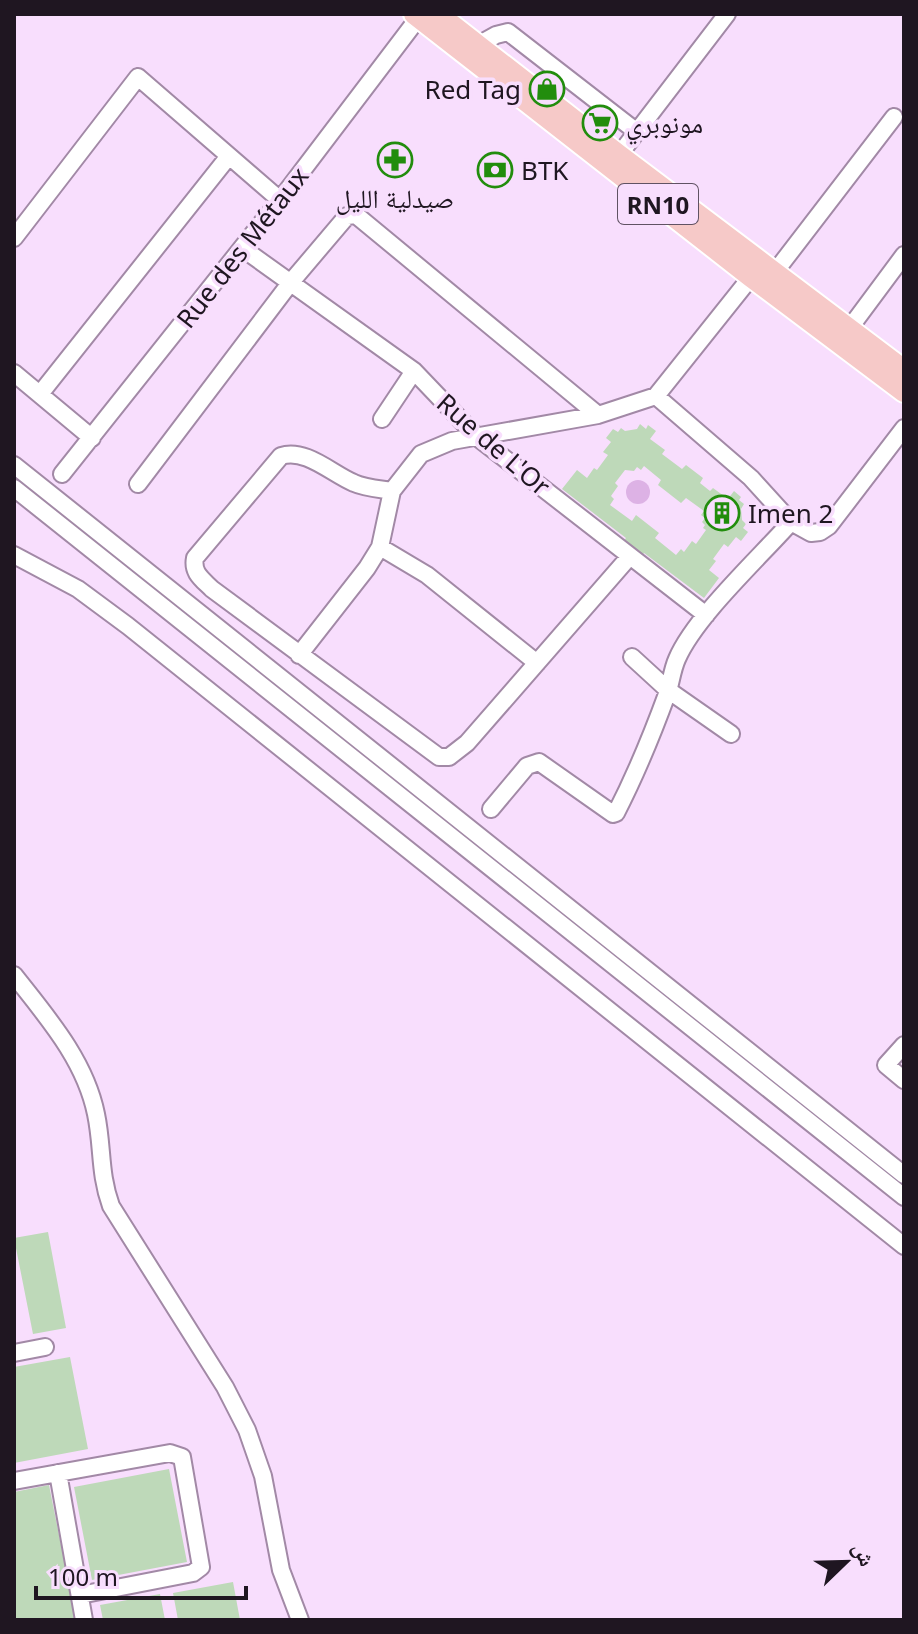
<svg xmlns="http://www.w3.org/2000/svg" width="918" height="1634" viewBox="0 0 918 1634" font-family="'Noto Sans','Noto Naskh Arabic',sans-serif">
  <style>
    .green { fill: #ddb2e5 }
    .building { fill: #bed9b9; fill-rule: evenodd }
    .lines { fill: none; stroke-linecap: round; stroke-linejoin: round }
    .minor-casing { stroke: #a289a6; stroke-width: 20 }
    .major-casing { stroke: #fff; stroke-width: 24 }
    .minor { stroke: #fff; stroke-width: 16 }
    .major { stroke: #f6c9c8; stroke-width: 20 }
    .labels { text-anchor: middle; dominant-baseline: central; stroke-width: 7; stroke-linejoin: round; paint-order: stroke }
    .shield { fill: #f8defd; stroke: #605263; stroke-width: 2 }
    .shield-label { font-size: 24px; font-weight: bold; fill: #1f1621 }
    .poi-label { font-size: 26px; fill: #1f1621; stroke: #f8defd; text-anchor: start }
    .street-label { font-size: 26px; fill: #1f1621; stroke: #f8defd }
  </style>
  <rect width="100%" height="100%" fill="#f8defd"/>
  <path class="green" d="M626 492a12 12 0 1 1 24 0a12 12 0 1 1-24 0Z"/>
  <path class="building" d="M640 424 646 429 648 425 656 431 650 439 665 450 662 454 682 469 686 465 703 478 700 483 710 491 713 488 728 499 734 491 741 497 739 500 744 504 741 509 742 520 746 524 743 528 748 532 741 541 736 537 728 547 724 544 713 559 716 561 709 570 719 578 704 598 644 553 642 556 623 542 626 538 562 489 577 470 587 478 594 468 597 470 608 455 603 452 611 442 606 438 613 429 618 432 621 428 625 431 637 429ZM644 466 661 480 658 485 681 503 686 498 704 511 701 515 705 518 702 522 705 525 703 528 706 530 696 544 692 541 684 552 681 549 676 555 655 538 659 533 636 515 632 521 610 505 614 499 611 496 618 486 615 483 625 470 634 471 637 467 641 470Z
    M48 1232 66 1328 33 1334 14 1238Z
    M70 1357 88 1449 14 1463V1367Z
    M169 1469 187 1562 92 1580 74 1487Z
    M49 1485 76 1620H14V1492Z
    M233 1582 240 1620H178L173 1593Z
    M160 1594 165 1620H103L100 1605Z"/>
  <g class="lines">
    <g class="minor-casing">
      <path id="minor" d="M478 45 496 35 508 32 637 132
        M619 155 727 14
        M14 238 138 77 280 200
        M242 248 414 371 477 437 706 615
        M775 272 894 117
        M849 329 904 255
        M14 373 92 438
        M40 394 229 156
        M656 396 751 478 791 522 811 533 820 532 829 526 904 428
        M382 419 414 371
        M14 465 904 1175
        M62 474 280 200 419 17
        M138 484 291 282 347 216 356 215 598 415
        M14 488 904 1197
        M392 491C380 489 365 488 354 483 332 474 306 448 281 456L195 558C192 573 202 579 212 589L439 757H449L467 743 630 556
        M380 547 427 575 537 663
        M14 555 78 589 128 626 904 1246
        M299 655 367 568 380 547 392 491 421 454 452 441 598 415 656 396 751 277
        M632 657 668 690 731 734
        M491 809 527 766 539 762 613 814 616 813C636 774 652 735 667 694 671 683 672 670 677 659 695 617 759 558 791 522
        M14 975C47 1017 85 1060 96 1114 103 1147 99 1173 111 1206L225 1387 247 1430 263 1476 281 1570 300 1620
        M904 1045 886 1065 904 1080
        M14 1353 45 1347
        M58 1473 84 1620
        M14 1481 170 1453 182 1457 201 1567 193 1573 80 1595"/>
    </g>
    <g class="major-casing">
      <path id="major" d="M414 14 751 277 904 392
        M438 14 619 155 904 370"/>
    </g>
    <use href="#minor" class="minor"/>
    <use href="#major" class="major"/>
  </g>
  <defs>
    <g id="shop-ring" transform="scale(1.8)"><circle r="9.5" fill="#f8defd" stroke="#228d0d" stroke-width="1.5"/><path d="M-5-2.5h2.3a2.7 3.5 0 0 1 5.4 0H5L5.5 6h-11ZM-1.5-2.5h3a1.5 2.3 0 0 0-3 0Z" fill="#228d0d"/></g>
    <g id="supermarket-ring" transform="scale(1.8)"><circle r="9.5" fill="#f8defd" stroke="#228d0d" stroke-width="1.5"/><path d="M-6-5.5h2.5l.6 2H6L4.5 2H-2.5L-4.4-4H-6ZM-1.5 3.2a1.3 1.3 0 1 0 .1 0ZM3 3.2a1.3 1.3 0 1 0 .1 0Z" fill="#228d0d"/></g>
    <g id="pharmacy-ring" transform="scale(1.8)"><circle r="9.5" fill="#f8defd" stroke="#228d0d" stroke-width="1.5"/><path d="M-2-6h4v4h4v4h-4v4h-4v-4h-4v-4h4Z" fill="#228d0d"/></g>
    <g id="bank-ring" transform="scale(1.8)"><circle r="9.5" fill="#f8defd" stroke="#228d0d" stroke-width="1.5"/><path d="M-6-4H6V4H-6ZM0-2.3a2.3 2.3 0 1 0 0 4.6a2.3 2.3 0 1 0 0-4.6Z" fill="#228d0d"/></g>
    <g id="building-ring" transform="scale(1.8)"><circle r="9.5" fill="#f8defd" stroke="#228d0d" stroke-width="1.5"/><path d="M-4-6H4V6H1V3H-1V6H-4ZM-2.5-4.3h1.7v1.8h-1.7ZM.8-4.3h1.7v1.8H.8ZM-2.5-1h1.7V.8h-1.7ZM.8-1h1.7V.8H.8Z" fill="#228d0d"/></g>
  </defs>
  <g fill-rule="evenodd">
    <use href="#shop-ring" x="547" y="89"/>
    <use href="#supermarket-ring" x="600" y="123"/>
    <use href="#pharmacy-ring" x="395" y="160"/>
    <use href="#bank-ring" x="495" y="170"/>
    <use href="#building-ring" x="722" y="513"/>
  </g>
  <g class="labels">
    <rect class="shield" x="618" y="184" width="80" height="40" rx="6"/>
    <g class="shield-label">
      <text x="658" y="204">RN10</text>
    </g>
    <g class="poi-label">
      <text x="521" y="89" text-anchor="end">Red Tag</text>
      <text x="626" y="123">مونوبري</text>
      <text x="521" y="170">BTK</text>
      <text x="395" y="198" text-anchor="middle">صيدلية الليل</text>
      <text x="748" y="513">Imen 2</text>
    </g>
    <g class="street-label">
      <text transform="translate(242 247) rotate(-52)">Rue des Métaux</text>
      <text transform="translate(494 444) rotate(41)">Rue de L'Or</text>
    </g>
  </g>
  <rect width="918" height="1634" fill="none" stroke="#1f1621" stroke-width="32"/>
  <g transform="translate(846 1562) rotate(67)" stroke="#f8defd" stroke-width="6" paint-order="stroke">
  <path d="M0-6L14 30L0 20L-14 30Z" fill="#1f1621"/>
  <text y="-12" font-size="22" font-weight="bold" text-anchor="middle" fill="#1f1621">ش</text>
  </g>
  <path d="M36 1586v12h210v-12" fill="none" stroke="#1f1621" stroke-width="4"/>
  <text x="48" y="1586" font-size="24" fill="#1f1621" stroke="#f8defd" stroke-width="6" paint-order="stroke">100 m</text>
</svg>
